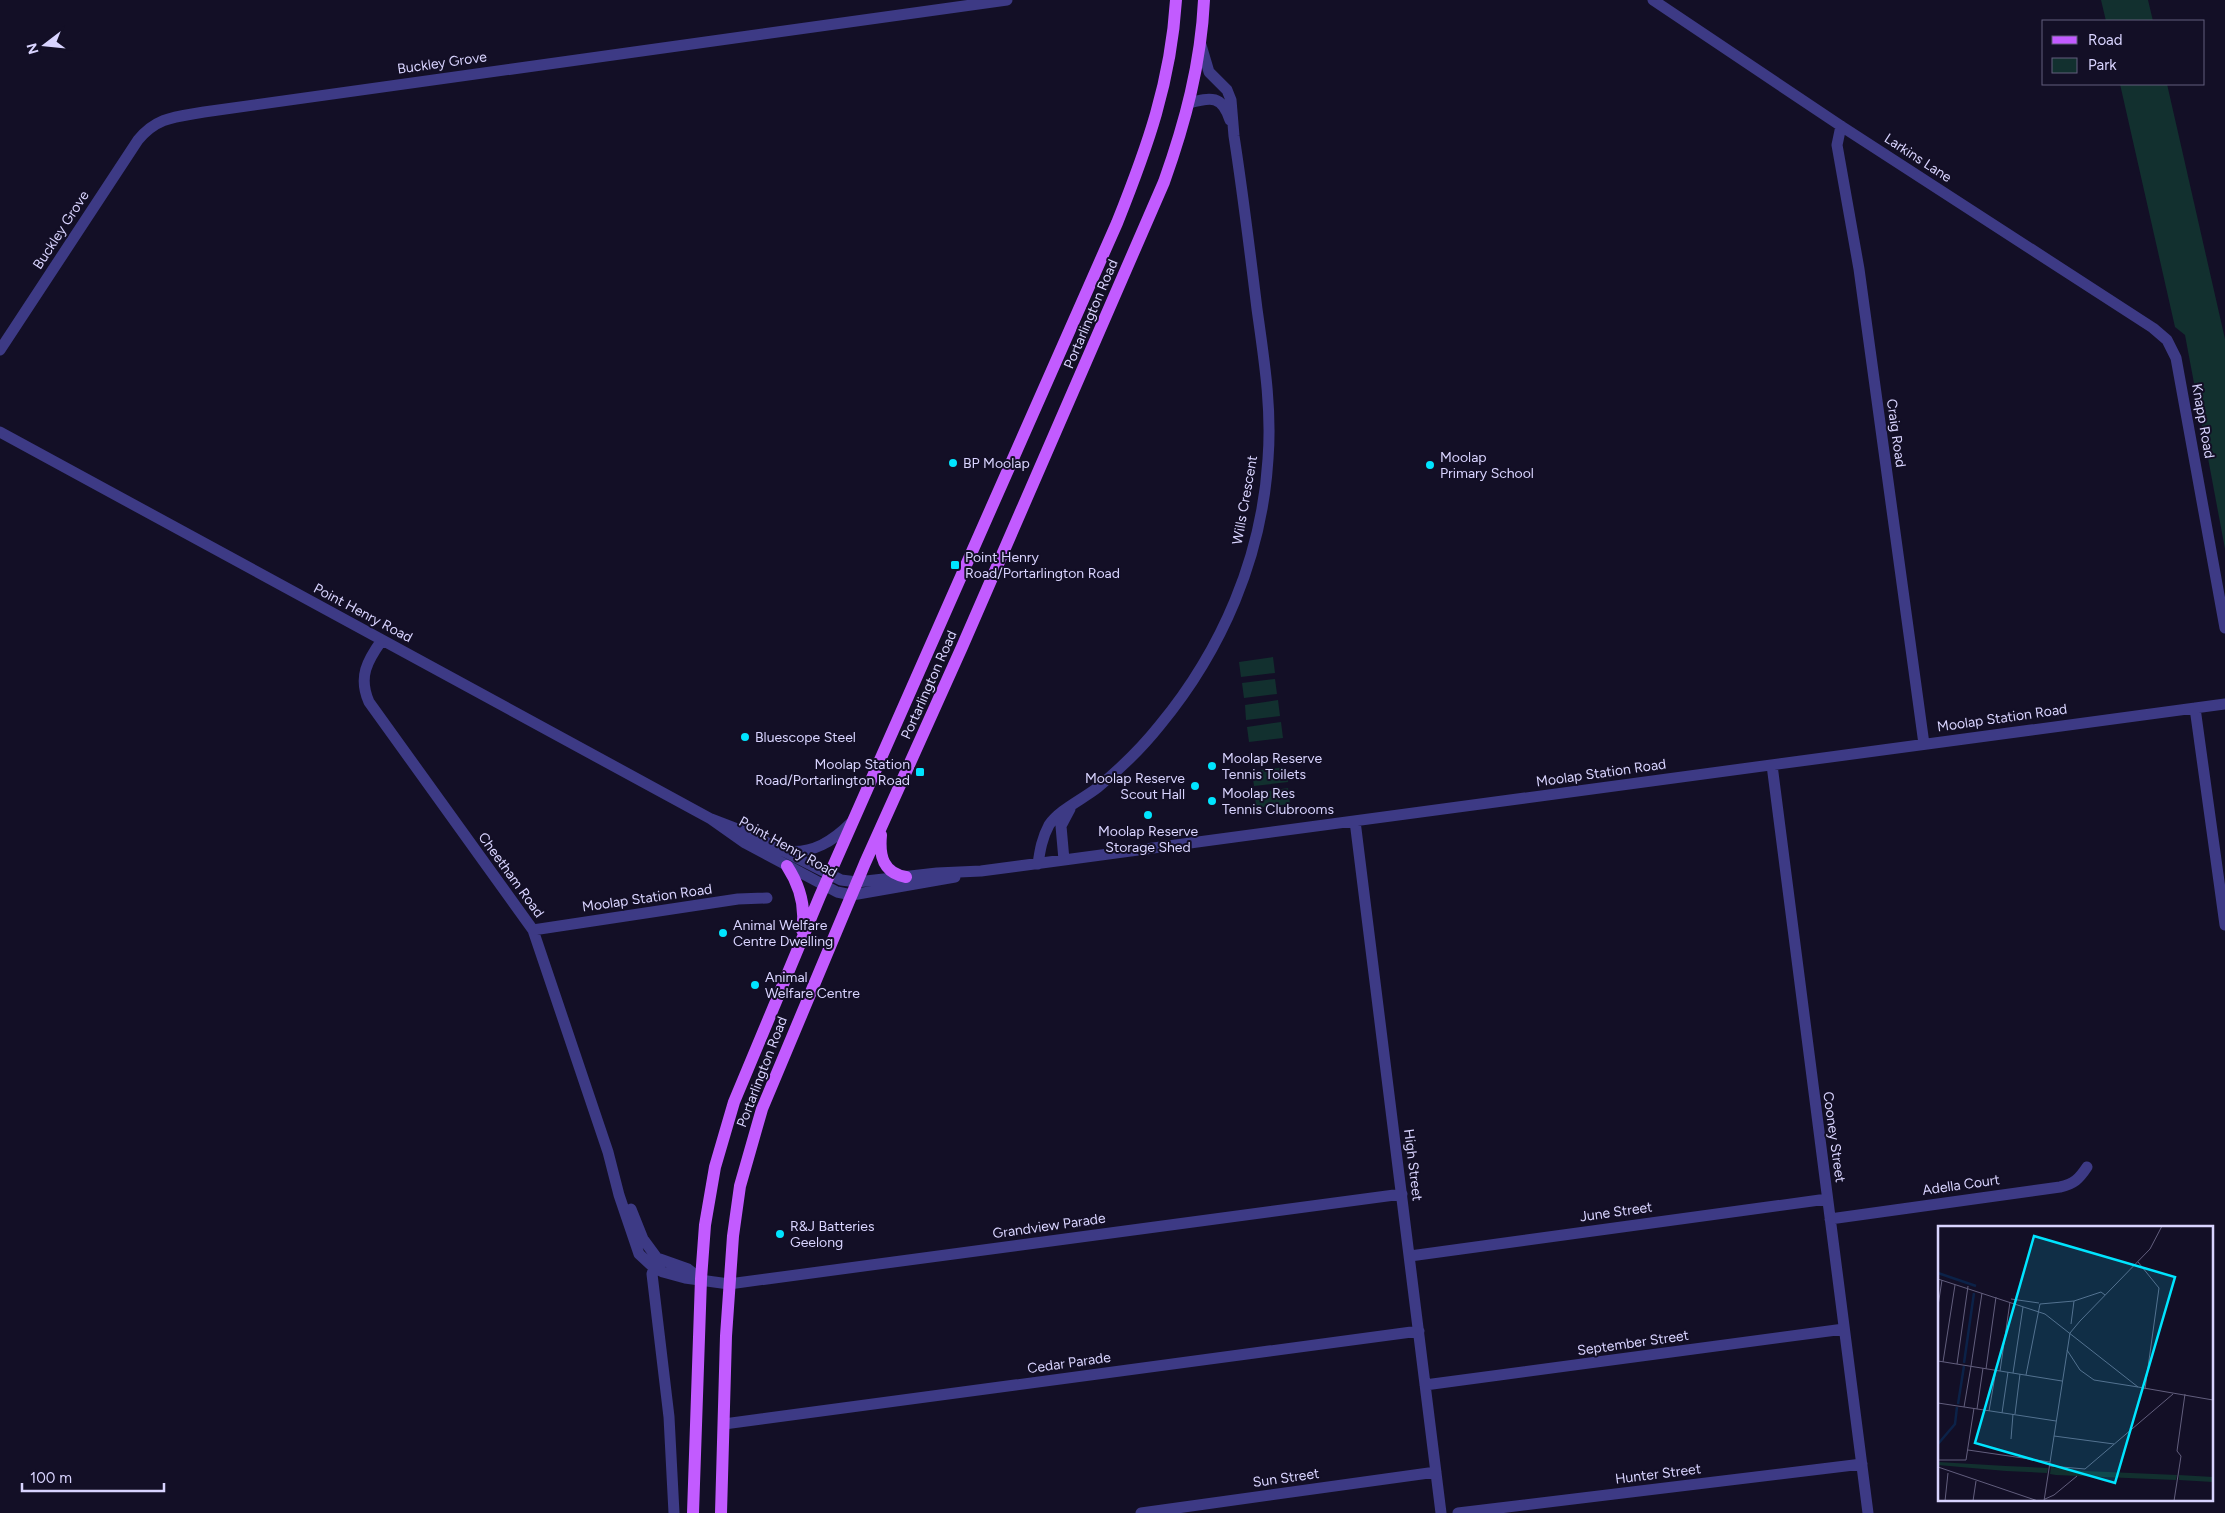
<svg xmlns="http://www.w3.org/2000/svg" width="2225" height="1513" viewBox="0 0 2225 1513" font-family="Figtree,sans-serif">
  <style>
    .green { fill: #12302f }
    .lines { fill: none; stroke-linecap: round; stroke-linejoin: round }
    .minor { stroke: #3d3a85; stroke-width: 11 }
    .major { stroke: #c25bff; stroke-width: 12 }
    .poi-dot { fill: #00e5ff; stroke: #130f26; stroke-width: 2 }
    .labels { text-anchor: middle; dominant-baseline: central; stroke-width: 4; stroke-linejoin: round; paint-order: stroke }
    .street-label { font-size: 14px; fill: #d9d4ff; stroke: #130f26 }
    .poi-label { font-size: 14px; fill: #d9d4ff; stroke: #130f26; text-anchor: start }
    .inset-river { fill: none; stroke: #0c2248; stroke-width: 2.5 }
    .inset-road { fill: none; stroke: #625e7d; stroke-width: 1 }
    .view { fill: #00e5ff; fill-opacity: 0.15; stroke: #00e5ff; stroke-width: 2.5 }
    .inset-edge { fill: none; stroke: #d9d4ff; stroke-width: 2.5 }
  </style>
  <rect width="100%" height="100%" fill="#130f26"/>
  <path class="green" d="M2101 0H2148L2153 21H2106Z
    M2120 84H2167L2225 339V549L2185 335 2175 327Z
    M1273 657 1275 673 1241 677 1239 662Z
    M1275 679 1277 694 1244 698 1242 683Z
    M1278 700 1280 716 1246 720 1245 705Z
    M1281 722 1283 738 1249 742 1247 727Z
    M1286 767 1288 782 1254 786 1252 771Z
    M1288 788 1290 804 1256 808 1255 793Z"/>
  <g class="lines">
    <path class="minor" d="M1653 0 1841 126 2153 328 2167 340 2176 358 2225 628
      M1189 103C1211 97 1222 95 1230 120
      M1841 126 1837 145 1859 269 1924 744
      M0 350 138 140C157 117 175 117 204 112L1007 0
      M0 432 711 819 745 843 837 892 852 895 955 877
      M382 640C367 661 358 677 369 702L533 930 608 1152 619 1195 639 1254 653 1267 663 1272 685 1278 729 1284 1402 1194
      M2195 708 2225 925
      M1772 765 1868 1513
      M711 819 750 834 841 880 857 882 937 873 981 871 1064 860 2225 704
      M1355 821 1441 1513
      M786 851C813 854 833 841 851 823
      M1064 860 1061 826 1070 809
      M1038 864C1040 850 1042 838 1049 825 1059 810 1083 799 1097 788 1120 769 1141 749 1160 725 1222 650 1262 557 1268 459 1272 408 1264 359 1257 309 1250 252 1243 194 1234 136L1231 100 1227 90 1209 72 1201 45
      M533 930 738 899 767 898
      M631 1209 643 1239 657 1258 688 1269 701 1279
      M1830 1219 2060 1187C2074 1184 2079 1179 2087 1167
      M1410 1256 1827 1199
      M657 1258 652 1274 669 1417 674 1513
      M1425 1385 1844 1329
      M724 1424 1419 1331
      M1141 1513 1436 1472
      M1458 1513 1862 1464"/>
    <path class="major" d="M881 835C879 856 883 873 906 877
      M787 866C800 886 806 907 802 930
      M693 1513 701 1279 705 1225 715 1167 734 1102 820 896 1117 223C1147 148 1171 82 1176 0
      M721 1513 726 1336 733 1236 740 1186 762 1109 865 863 962 647 1164 182C1185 123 1201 64 1204 0"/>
  </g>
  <g class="poi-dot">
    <circle cx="953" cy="463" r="5"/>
    <circle cx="1430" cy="465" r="5"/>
    <rect x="950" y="560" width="10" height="10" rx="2.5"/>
    <circle cx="745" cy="737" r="5"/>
    <circle cx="1212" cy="766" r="5"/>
    <rect x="915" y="767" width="10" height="10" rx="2.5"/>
    <circle cx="1195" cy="786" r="5"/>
    <circle cx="1212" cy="801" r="5"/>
    <circle cx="1148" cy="815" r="5"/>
    <circle cx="723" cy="933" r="5"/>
    <circle cx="755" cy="985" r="5"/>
    <circle cx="780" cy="1234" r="5"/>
  </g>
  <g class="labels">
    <g class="street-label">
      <text transform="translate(442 63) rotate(-8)">Buckley Grove</text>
      <text transform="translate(1918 158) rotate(33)">Larkins Lane</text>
      <text transform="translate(61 230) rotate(-57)">Buckley Grove</text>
      <text transform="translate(1091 314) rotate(-67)">Portarlington Road</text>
      <text transform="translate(2203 421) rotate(80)">Knapp Road</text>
      <text transform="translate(1896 433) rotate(82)">Craig Road</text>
      <text transform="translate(1245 500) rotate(-80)">Wills Crescent</text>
      <text transform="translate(363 613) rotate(28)">Point Henry Road</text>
      <text transform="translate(929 685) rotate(-66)">Portarlington Road</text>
      <text transform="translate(2002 718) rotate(-8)">Moolap Station Road</text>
      <text transform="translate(1601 773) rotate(-8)">Moolap Station Road</text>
      <text transform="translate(788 847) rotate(29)">Point Henry Road</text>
      <text transform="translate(511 875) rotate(54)">Cheetham Road</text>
      <text transform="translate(647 898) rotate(-8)">Moolap Station Road</text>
      <text transform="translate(762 1072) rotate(-69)">Portarlington Road</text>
      <text transform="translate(1834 1137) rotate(82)">Cooney Street</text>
      <text transform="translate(1413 1165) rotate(83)">High Street</text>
      <text transform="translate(1961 1185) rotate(-8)">Adella Court</text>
      <text transform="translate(1616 1212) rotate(-8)">June Street</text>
      <text transform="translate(1049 1226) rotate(-8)">Grandview Parade</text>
      <text transform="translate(1633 1343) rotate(-8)">September Street</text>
      <text transform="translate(1069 1363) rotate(-8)">Cedar Parade</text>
      <text transform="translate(1658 1474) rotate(-7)">Hunter Street</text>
      <text transform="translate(1286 1478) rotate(-8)">Sun Street</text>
    </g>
    <g class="poi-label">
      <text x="1440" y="457">Moolap<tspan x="1440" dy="16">Primary School</tspan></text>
      <text x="963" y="463">BP Moolap</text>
      <text x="965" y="557">Point Henry<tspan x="965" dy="16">Road/Portarlington Road</tspan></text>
      <text x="755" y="737">Bluescope Steel</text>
      <text x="1222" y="758">Moolap Reserve<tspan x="1222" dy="16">Tennis Toilets</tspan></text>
      <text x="910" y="764" text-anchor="end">Moolap Station<tspan x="910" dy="16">Road/Portarlington Road</tspan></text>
      <text x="1185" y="778" text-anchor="end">Moolap Reserve<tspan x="1185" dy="16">Scout Hall</tspan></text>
      <text x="1222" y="793">Moolap Res<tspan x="1222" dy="16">Tennis Clubrooms</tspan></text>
      <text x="1148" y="831" text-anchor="middle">Moolap Reserve<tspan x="1148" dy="16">Storage Shed</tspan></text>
      <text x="733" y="925">Animal Welfare<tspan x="733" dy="16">Centre Dwelling</tspan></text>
      <text x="765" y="977">Animal<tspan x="765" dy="16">Welfare Centre</tspan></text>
      <text x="790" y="1226">R&amp;J Batteries<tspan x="790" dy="16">Geelong</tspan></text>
    </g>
  </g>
  <g transform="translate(1938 1226)">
    <rect width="275" height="275" fill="#130f26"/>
    <path d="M0 236 68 240 110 242 109 247 68 245 0 239ZM113 241 147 245 239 249 238 254 118 249 112 248ZM241 249 275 251V256L241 254Z" fill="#12302f"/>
    <path class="inset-river" d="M0 47 38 60M26 137 36 67M20 178 26 140M0 218 17 198 19 181"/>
    <path class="inset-road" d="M200 36 221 62 207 163M0 53 107 88 200 161 275 174M73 73 101 77M0 80 4 54M142 95 212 23 224 0M133 98 136 75M129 124 142 144 156 154 200 161M0 135 124 155M5 136 17 59M19 138 30 60M33 140 44 67M48 143 58 71M62 145 72 76M75 147 85 81M88 149 102 78 136 75 163 66 167 69M0 177 118 195M26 181 33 140M39 183 45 142M51 185 58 144M64 187 70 146M77 188 82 148M116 210 176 218M73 213 75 188M30 224 112 236M0 234H28L36 182M112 240 147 243 235 168M0 241 100 275M107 273 116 269 139 250M7 275 10 247M35 275 38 255M106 275 132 107 142 95M236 275 243 230 239 225 247 168"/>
    <path class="view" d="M96 10 237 51 177 257 37 217Z"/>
    <rect width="275" height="275" class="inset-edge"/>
  </g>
  <rect x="2042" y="20" width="162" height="65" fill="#130f26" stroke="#625e7d"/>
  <rect x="2052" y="36" width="25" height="8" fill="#c25bff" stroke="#625e7d"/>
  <text x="2088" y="45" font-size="15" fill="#d9d4ff">Road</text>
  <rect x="2052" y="58" width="25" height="15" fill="#12302f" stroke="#625e7d"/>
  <text x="2088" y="70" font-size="15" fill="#d9d4ff">Park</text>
  <g transform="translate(45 45) rotate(254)" stroke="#130f26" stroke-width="4" paint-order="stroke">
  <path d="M0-4L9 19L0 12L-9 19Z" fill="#d9d4ff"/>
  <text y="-8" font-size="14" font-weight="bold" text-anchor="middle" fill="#d9d4ff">N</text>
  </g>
  <path d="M22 1483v8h142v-8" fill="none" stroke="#d9d4ff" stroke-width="2.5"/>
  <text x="30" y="1483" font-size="15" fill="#d9d4ff" stroke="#130f26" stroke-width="4" paint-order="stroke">100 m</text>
</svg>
